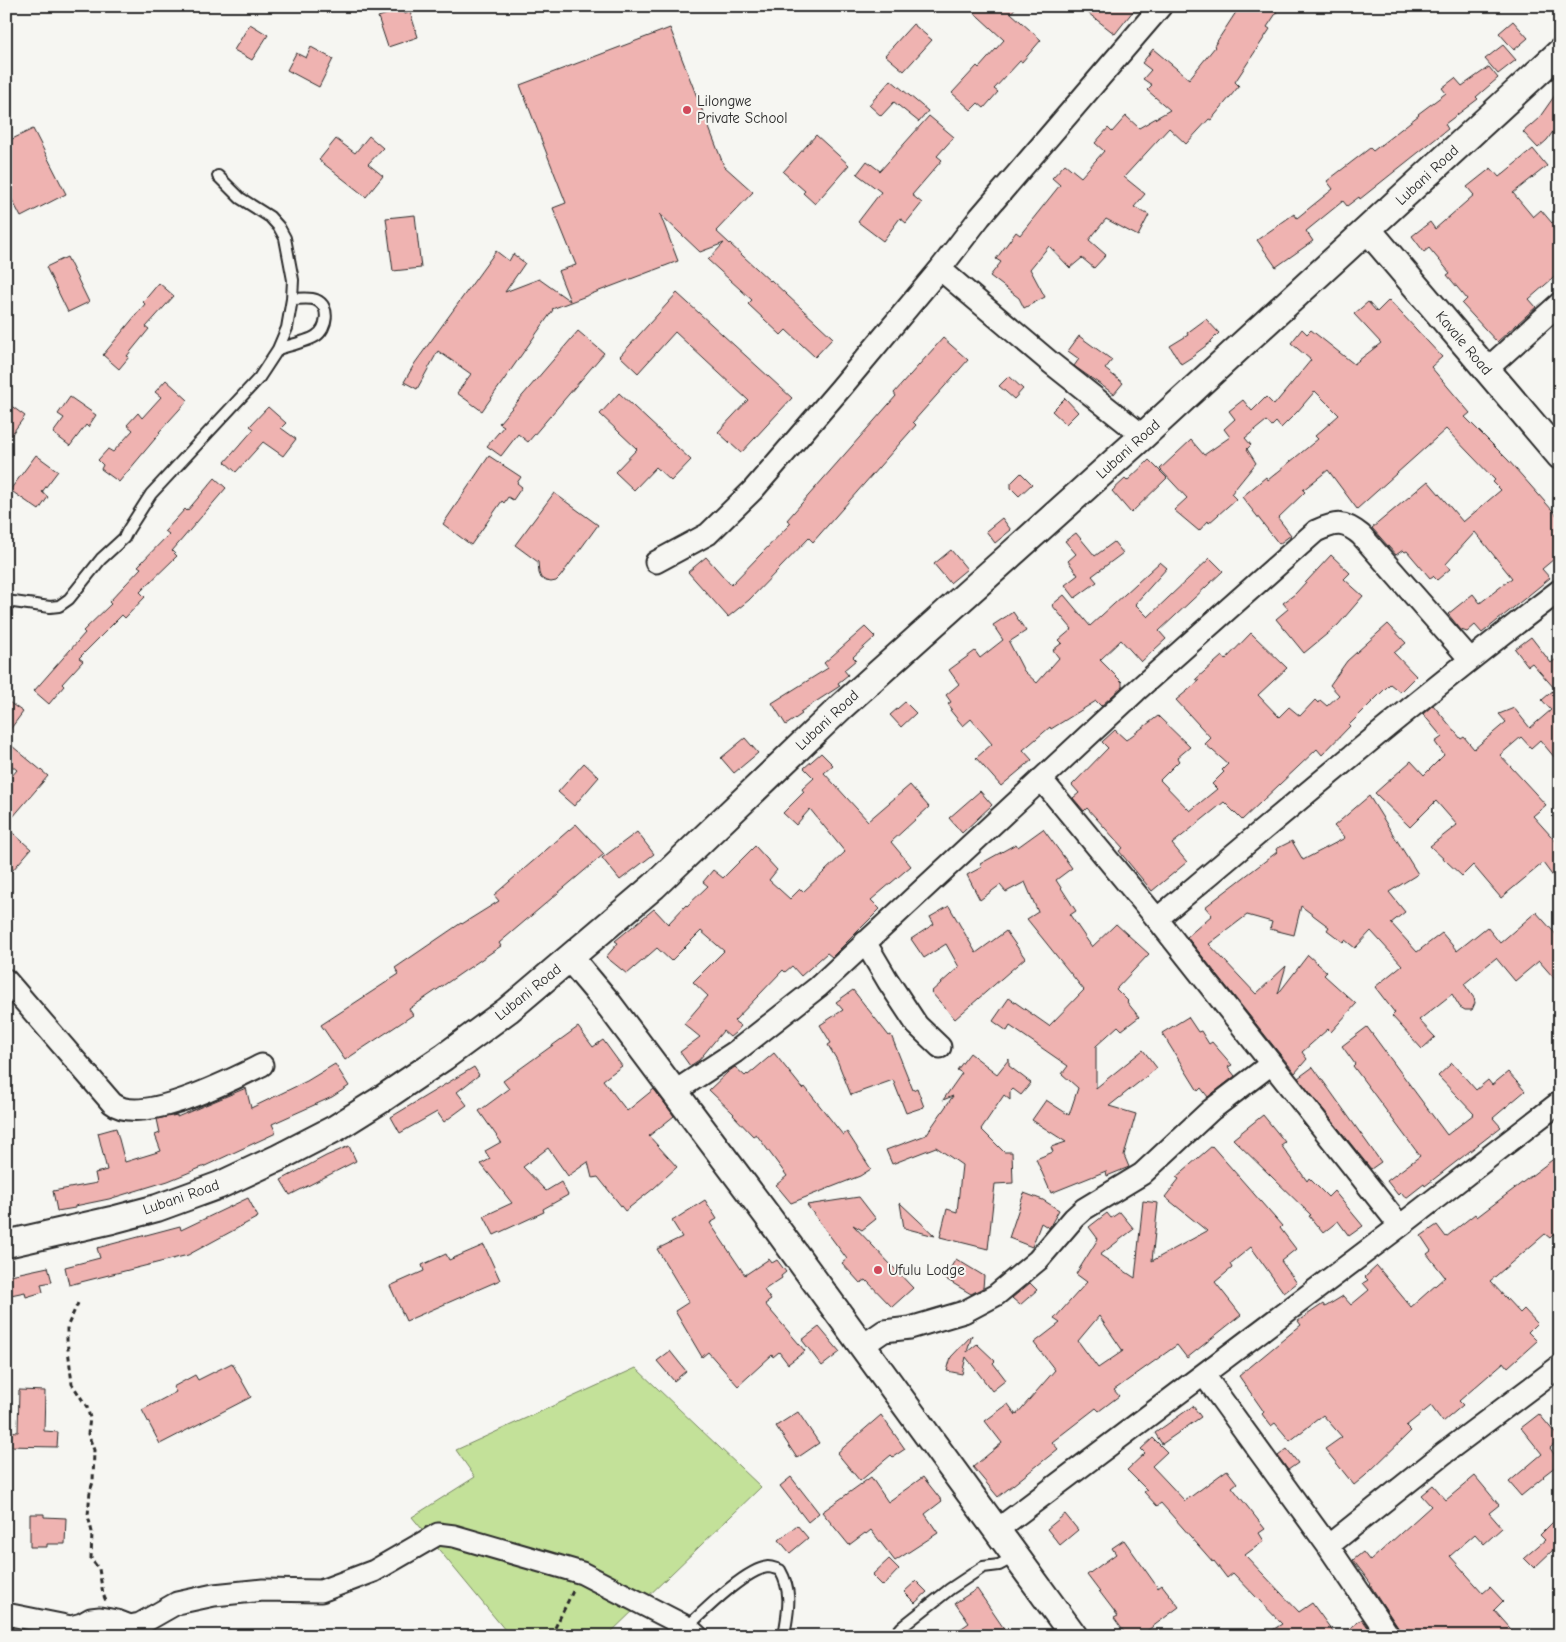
<svg xmlns="http://www.w3.org/2000/svg" width="1566" height="1642" viewBox="0 0 1566 1642" font-family="'Comic Neue',sans-serif">
  <style>
    .green { fill: #c3e199; stroke: #778662 }
    .building { fill: #efb3b1; stroke: #2b2b2b; fill-rule: evenodd }
    .lines { fill: none; stroke-linecap: round; stroke-linejoin: round }
    .service-casing { stroke: #2b2b2b; stroke-width: 14 }
    .minor-casing { stroke: #2b2b2b; stroke-width: 25 }
    .tertiary-casing { stroke: #2b2b2b; stroke-width: 30 }
    .path { stroke: #2b2b2b; stroke-width: 3; stroke-dasharray: 5 4; stroke-linecap: butt }
    .service { stroke: #f6f6f2; stroke-width: 10 }
    .minor { stroke: #f6f6f2; stroke-width: 21 }
    .tertiary { stroke: #f6f6f2; stroke-width: 26 }
    .poi-dot { fill: #d1495b; stroke: #f6f6f2; stroke-width: 2 }
    .labels { text-anchor: middle; dominant-baseline: central; stroke-width: 4; stroke-linejoin: round; paint-order: stroke }
    .poi-label { font-size: 15px; fill: #2b2b2b; stroke: #f6f6f2; text-anchor: start }
    .street-label { font-size: 15px; fill: #2b2b2b; stroke: #f6f6f2 }
  </style>
  <rect width="100%" height="100%" fill="#f6f6f2"/>
  <filter id="ink" filterUnits="userSpaceOnUse"><feTurbulence type="fractalNoise" baseFrequency=".02" numOctaves="2"/><feDisplacementMap in="SourceGraphic" scale="10" xChannelSelector="R" yChannelSelector="G"/><feConvolveMatrix kernelMatrix="1 2 1 2 8 2 1 2 1" color-interpolation-filters="sRGB"/></filter>
  <g filter="url(#ink)">
    <path class="green" d="M636 1368 761 1487 607 1636H510L412 1517 475 1477 456 1450Z"/>
    <path class="building" d="M967 6H1017L1011 13 1041 40 1022 62 1020 61 994 89 998 92 984 108 978 103 971 110 952 93 977 66 979 68 1004 40Z
      M1079 6H1137L1115 34Z
      M1240 6H1269L1277 12 1267 27 1270 29 1235 82 1239 86 1211 120 1209 119 1186 144 1169 128 1124 177 1145 194 1134 207 1149 215 1138 236 1106 219 1089 240 1106 255 1094 268 1082 258 1070 268 1049 246 1030 269 1045 297 1024 308 1019 298 990 276 1001 262 996 259 1016 232 1020 235 1060 185 1052 178 1065 164 1081 177 1104 151 1095 143 1108 128 1112 132 1126 116 1139 128 1170 110 1147 90 1152 85 1143 79 1151 70 1142 63 1153 49 1189 79 1215 47 1214 46Z
      M403 9 405 14 410 12 418 37 388 47 378 17Z
      M1513 21 1528 38 1514 50 1499 33Z
      M250 24 268 35 252 60 234 50Z
      M913 24 932 40 904 71 885 55Z
      M670 28 724 166 753 192 716 231 770 281 771 280 833 338 815 357 786 330 781 335 748 304 752 300 708 260 724 243 700 252 660 214 678 261 552 309 553 310 482 411 457 393 471 374 438 351 417 389 404 382 415 363 496 251 509 261 513 254 525 263 505 292 539 279 570 301 558 271 576 265 553 208 566 203 520 85Z
      M1503 45 1516 60 1498 74 1485 59Z
      M311 47 333 59 319 87 287 70 296 53 306 58Z
      M1489 67 1498 78 1476 97 1478 99 1445 124 1448 129 1360 199 1359 197 1347 206 1343 201 1306 231 1313 241 1276 267 1257 240 1294 214 1297 218 1333 189 1327 181 1370 148 1373 151 1419 115 1418 114 1446 93 1442 88 1455 78 1462 86Z
      M891 80 928 111 919 122 894 102 881 116 869 105Z
      M1560 88V122L1547 140 1538 148 1523 132 1539 118Z
      M929 116 954 137 937 156 942 160 912 195 922 203 906 223 900 218 883 241 858 222 881 192 857 174 867 161 880 171Z
      M33 129 66 194 21 217 6 188V142Z
      M816 135 849 165 815 204 803 193 805 191 783 172Z
      M369 136 383 148 368 164 383 176 366 197 319 160 336 139 355 153Z
      M1533 149 1547 166 1513 193 1533 217 1541 210 1552 223 1560 216V272L1529 299 1536 307 1497 342 1462 304 1467 299 1447 275 1450 273 1429 248 1424 252 1412 236 1430 222 1435 229 1474 195 1467 187 1491 168 1499 177Z
      M415 215 421 268 393 271 386 218Z
      M67 257 89 302 68 312 46 267Z
      M159 283 174 296 146 327 149 329 127 356 129 357 119 369 103 355 145 304 143 302Z
      M677 293 792 398 741 453 718 432 748 400 675 332 638 373 620 356Z
      M1389 300 1442 357 1431 367 1470 413 1465 417 1508 460 1560 519V554L1542 569 1550 578 1482 633 1475 625 1467 632 1461 630 1448 614 1473 594 1480 603 1512 578 1475 532 1446 564 1450 569 1437 580 1433 576 1430 578 1407 551 1405 552 1403 550 1396 555 1372 528 1428 481 1463 522 1501 490 1493 482 1495 480 1446 429 1357 509 1328 470 1303 490 1305 492 1278 518 1291 535 1279 544 1242 497 1266 477 1268 480 1318 439 1315 436 1339 415 1315 391 1297 412 1281 428 1276 422 1272 426 1266 421 1245 438 1251 445 1247 449 1256 463 1231 494 1236 499 1209 523 1208 521 1199 531 1174 510 1187 498 1160 469 1191 440 1204 455 1230 437 1224 429 1235 419 1229 411 1243 400 1252 411 1266 397 1274 405 1311 360 1291 343 1302 329 1307 334 1311 330 1354 364 1381 343 1354 314 1368 302 1377 312Z
      M1206 319 1219 333 1211 341V342L1195 354V355L1181 364 1170 346 1188 335 1187 333Z
      M578 331 604 353 528 442 518 434 501 456 487 446 504 426 499 423Z
      M1079 336 1112 360 1105 369 1123 383 1114 394 1074 366 1079 359 1068 351Z
      M943 338 968 360 913 422 916 425 813 542 809 538 749 600 728 617 688 572 706 557 731 585 791 523 787 520 896 396 894 393Z
      M1009 376 1023 389 1014 399 999 386Z
      M166 380 188 400 159 432 160 433 119 482 101 469 103 465 98 460 108 449 113 452 133 430 127 425 138 413 142 418 161 397 155 392Z
      M619 393 691 460 671 481 656 467 634 490 615 472 637 449 600 414Z
      M70 397 96 415 88 427 86 425 70 446 53 433 64 418 58 414Z
      M1065 398 1078 412 1066 424 1052 411Z
      M6 402 25 416 6 442Z
      M268 407 286 423 281 428 296 439 283 456 263 442 236 472 225 462 254 429 250 426Z
      M36 455 58 471 42 492 48 497 39 510 10 490Z
      M489 456 521 477 517 483 522 487 513 500 508 497 504 503 502 501 471 545 443 524Z
      M1149 460 1167 478 1131 513 1112 491 1125 479 1127 481Z
      M1021 473 1032 484 1019 496 1011 488V483Z
      M215 478 226 488 172 551 177 556 140 592 145 597 125 618 122 615 79 658 83 661 62 684 64 686 49 704 34 691 85 633 83 631 111 604 109 602 141 568 138 566 169 534 165 531 185 509 187 511Z
      M554 493 598 525 560 577 556 581 551 582 546 581 541 578 539 573 538 562 515 545Z
      M1002 518 1011 530 995 543 986 531Z
      M1076 533 1095 556 1114 542 1123 553 1092 576 1097 582 1075 598 1065 585 1078 575 1068 561 1076 554 1065 541Z
      M951 550 967 569 950 583 934 564Z
      M1331 555 1350 573 1344 579 1363 596 1338 625 1304 653 1276 619 1288 609 1283 603 1295 594Z
      M1210 558 1223 571 1159 631 1166 639 1141 662 1121 640 1100 660 1122 682V687L1101 706 1096 701 1051 729 1050 727 1023 750 1032 760 1001 786 976 758 992 744 971 719 963 726 950 710 952 709 948 704 951 702 946 695 959 684 949 670 975 651 980 658 1003 640 993 625 1013 612 1026 631 1009 642 1024 671 1037 683 1059 658 1053 650 1062 643 1059 640 1072 629 1052 605 1064 595 1090 626 1160 562 1167 568 1135 604 1148 617Z
      M1388 624 1406 643 1394 653 1416 676 1400 692 1390 684 1349 725 1350 726 1322 755 1317 749 1242 820 1224 802 1172 844 1187 862 1152 891 1119 851 1123 848 1087 808 1084 811 1073 798 1079 793 1072 785 1108 748 1102 742 1115 730 1126 740 1158 716 1190 747 1177 758 1179 761 1160 780 1190 811 1217 789 1212 784 1224 772 1222 770 1228 764 1205 744 1211 738 1176 700 1199 681 1196 679 1222 656 1225 660 1251 633 1287 668 1258 695 1279 717 1289 707 1300 716 1315 700 1318 703 1320 700 1327 706 1339 695 1330 685 1347 661Z
      M865 627 875 637 853 657 856 660 844 670 848 675 838 683 840 686 800 712 802 714 786 725 772 703 828 668 824 663Z
      M1531 637 1551 663 1560 656V764L1540 740 1531 748 1521 737 1500 755 1546 805 1533 816 1560 846V886L1543 863 1501 898 1473 865 1462 876 1430 846 1457 825 1436 801 1410 827 1375 793 1411 761 1424 775 1444 755 1435 742 1442 737 1423 714 1433 705 1461 739 1464 737 1474 749 1506 722 1499 714 1514 708 1530 728 1551 710 1542 700 1555 689 1532 663 1528 666 1515 649Z
      M6 700 23 712 6 735Z
      M905 702 916 713 901 727 890 715Z
      M745 738 758 753 734 773 721 758Z
      M6 741 48 776 6 825V783L17 770 6 761Z
      M821 753 833 765 824 773 868 821 910 785 929 807 891 842 911 866 871 900 880 909 832 957 827 953 801 976 792 966 785 972 783 970 734 1021 741 1026 735 1033 730 1037 723 1031 699 1060 690 1066 680 1052 700 1037 684 1024 708 996 693 982 724 951 701 931 671 961 657 948 627 974 606 957 618 943 615 941 654 909 668 924 686 905 687 906 708 886 703 882 713 870 723 878 755 846 777 870 769 880 790 899 800 889 803 892 845 852 810 809 796 825 783 813 804 792 802 789 814 778 804 768Z
      M584 763 599 777 574 806 558 792Z
      M980 791 992 805 962 833 949 818Z
      M1369 796 1418 874 1389 892 1405 912 1391 923 1417 952 1442 933 1457 951 1487 927 1500 943 1536 912 1560 939V985L1539 961 1515 981 1496 958 1464 984 1474 998 1475 1003 1472 1010H1465L1460 1007 1452 994 1419 1020 1435 1037 1422 1049 1392 1016 1395 1013 1375 987 1402 965 1371 931 1355 948 1345 940 1343 942 1327 930 1329 927 1301 906 1294 935 1270 929 1272 922 1247 915 1209 944 1256 994 1286 966 1278 994 1308 955 1327 972 1324 975 1356 1004 1331 1032 1328 1029 1302 1052 1307 1059 1295 1073 1187 937 1212 915 1205 907 1277 852 1276 849 1292 841 1303 860 1345 838 1334 826Z
      M576 824 604 854 499 943 501 946 409 1009 413 1015 345 1060 321 1025 399 974 395 968 461 923 462 924 499 901 494 895Z
      M6 827 31 849 6 878Z
      M1043 829 1072 868 1056 880 1076 911 1070 915 1092 947 1116 924 1149 954 1116 989 1128 1001 1127 1002 1139 1017 1122 1030 1118 1026 1096 1046V1088L1143 1050 1157 1068 1109 1106 1136 1114 1124 1155 1129 1167 1107 1176 1106 1171 1051 1193 1036 1159 1053 1152 1051 1147 1066 1142 1032 1120 1046 1100 1069 1115 1078 1088 1062 1074 1068 1066 1010 1026 1007 1031 993 1021 1009 998 1049 1026 1084 990 1027 919 1038 912 1025 882 1006 892 1000 885 980 900 967 875 982 867 980 864 1016 844 1018 847Z
      M637 832 654 854 620 880 602 858Z
      M949 906 976 953 1006 931 1025 958 955 1019 931 992 959 967 946 944 924 958 911 939 934 924 930 917Z
      M853 990 889 1036 891 1035 913 1090 917 1088 924 1107 906 1113 893 1080 851 1095 837 1060 828 1045 831 1043 820 1025 843 1010 836 1002Z
      M1188 1017 1198 1032 1201 1031 1209 1044 1212 1042 1232 1065 1228 1067 1235 1076 1208 1097 1201 1088 1198 1091 1162 1033Z
      M578 1027 593 1047 603 1040 622 1066 603 1080 627 1111 654 1089 674 1116 649 1136 677 1167 653 1189 625 1211 598 1177 592 1178 588 1162 568 1176 548 1148 523 1167 546 1191 561 1182 568 1195 543 1209 544 1212 494 1235 484 1216 512 1203 481 1164 490 1159 485 1151 501 1142 479 1111 509 1089 503 1081Z
      M1367 1027 1447 1135 1474 1114 1438 1076 1452 1063 1476 1090 1488 1080 1492 1085 1508 1072 1525 1091 1493 1118 1501 1127 1425 1186 1424 1184 1406 1198 1401 1192 1398 1195 1387 1181 1420 1156 1353 1066 1355 1064 1342 1046Z
      M774 1053 803 1089 805 1087 843 1135 847 1132 871 1169 860 1176 791 1203 776 1185 787 1176 756 1134 753 1136 733 1115 734 1114 709 1090 728 1072 735 1067 745 1076 747 1074 748 1075Z
      M970 1053 997 1074 1009 1059V1066L1031 1083 1021 1095 1013 1089 1010 1092V1100L1004 1095 981 1129 1004 1152H1012L1013 1183 995 1184 988 1249 940 1237 947 1209 957 1212 962 1165 936 1147 892 1164 886 1150 926 1135 953 1096 943 1100 962 1073 957 1070Z
      M335 1064 349 1086 332 1097 272 1124 276 1133 205 1166 168 1181 109 1199 75 1206V1208L57 1211 53 1191 97 1183 95 1173 107 1170 98 1133 116 1128 125 1162 161 1151 155 1135 160 1133 157 1119 177 1115V1117L246 1088 251 1108 307 1081Z
      M474 1067 479 1075 457 1092 467 1105 444 1122 437 1112 400 1133 391 1117Z
      M1313 1067 1381 1162 1371 1169 1298 1078Z
      M1263 1115 1285 1142 1281 1145 1307 1181 1309 1178 1328 1197 1334 1191 1363 1226 1349 1236 1338 1221 1323 1233 1309 1216 1311 1215 1233 1139Z
      M349 1146 356 1161 290 1195 281 1180 326 1156Z
      M1212 1146 1282 1226 1280 1228 1296 1249 1281 1261 1297 1283 1284 1293 1251 1247 1230 1264 1232 1268 1215 1282 1241 1315 1187 1358 1177 1345 1114 1390 1119 1396 1099 1411 1096 1408 1052 1442 1058 1449 998 1497 973 1467 1002 1443 985 1421 1008 1404 1016 1415 1055 1370 1034 1343 1060 1323 1054 1319 1087 1282 1076 1274 1098 1239 1089 1227 1107 1213 1111 1218 1120 1212 1134 1229 1100 1255 1135 1278 1143 1201 1158 1203 1152 1261 1207 1231 1165 1197 1179 1179 1176 1177ZM1099 1316 1123 1351 1098 1368 1078 1341Z
      M1560 1154V1228L1550 1238 1545 1234 1490 1281 1520 1313 1524 1309 1537 1323 1528 1332 1537 1341 1508 1367 1504 1362 1459 1401 1463 1405 1443 1422 1431 1406 1406 1426 1411 1431 1365 1476 1354 1485 1325 1449 1342 1437 1323 1415 1290 1441 1275 1423 1271 1426 1262 1414 1264 1412 1239 1376 1301 1325 1298 1321 1323 1304 1325 1307 1343 1296 1351 1305 1369 1290 1363 1283 1368 1280 1365 1277 1377 1266 1411 1307 1445 1277 1427 1254 1431 1251 1421 1236 1437 1225 1446 1237 1475 1214 1477 1217Z
      M1024 1193 1043 1200 1059 1210 1049 1228 1041 1223 1032 1247 1009 1238Z
      M859 1197 876 1219 862 1230 853 1225 913 1288 892 1307 866 1280 860 1283 842 1263 847 1259 807 1205Z
      M248 1198 258 1217 188 1255 69 1285 65 1267 100 1258 97 1248 180 1226 181 1230Z
      M705 1200 717 1219 710 1223 745 1275 769 1259 772 1263 777 1260 786 1272 781 1276 782 1278 764 1290 771 1300 765 1304 805 1351 788 1364 779 1352 773 1357 772 1355 738 1386 708 1352 702 1357 675 1311 689 1302 657 1249 682 1237 672 1221Z
      M900 1203 935 1236 904 1228Z
      M484 1245 500 1280 406 1321 390 1286 424 1271 422 1265 446 1254 449 1260Z
      M956 1259 984 1276 983 1288 971 1294 944 1278Z
      M48 1267 52 1282 41 1284 43 1292 26 1297 25 1292 6 1296V1276Z
      M1030 1283 1037 1290 1020 1305 1012 1298Z
      M819 1327 840 1352 822 1366 802 1340Z
      M972 1335 967 1352 977 1344 995 1361 993 1363 1006 1380 992 1391 966 1357 962 1374 947 1371 951 1357Z
      M670 1351 686 1371 674 1381 657 1361Z
      M232 1363 251 1397 160 1444 142 1410 176 1392 173 1387 195 1375 198 1380Z
      M19 1390 45 1391 44 1431 58 1432 57 1447 6 1446V1431L18 1432Z
      M1193 1406 1201 1417 1162 1444 1155 1433Z
      M798 1412 819 1443 797 1458 776 1426Z
      M1539 1414 1560 1439 1550 1448 1560 1463 1543 1476 1544 1477 1521 1496 1509 1482 1542 1454 1521 1428Z
      M881 1415 905 1449 893 1457 891 1455 860 1481 837 1453Z
      M1153 1438 1167 1452 1152 1466 1185 1501 1227 1470 1237 1483 1232 1487 1265 1529 1259 1533 1264 1541 1245 1555 1299 1612 1312 1603 1336 1636H1263L1282 1624 1233 1573 1227 1578 1214 1561 1213 1562 1161 1503 1157 1506 1144 1492 1147 1490 1127 1470 1145 1453 1141 1449Z
      M1287 1449 1298 1463 1288 1470 1278 1456Z
      M1475 1476 1499 1505 1489 1513 1502 1528 1484 1544 1475 1534 1450 1556 1483 1593 1490 1587 1503 1601 1494 1610 1517 1636H1401L1399 1629 1370 1585 1371 1584 1353 1560 1363 1552 1370 1561 1431 1506 1421 1495 1433 1485 1446 1500Z
      M791 1477 819 1513 808 1522 780 1486Z
      M871 1477 888 1502 923 1477 942 1501 925 1514 938 1533 895 1561 871 1530 866 1534 865 1533 849 1545 822 1512Z
      M30 1514H44V1517L66 1518 65 1544H47V1547H30Z
      M1065 1514 1078 1530 1060 1545 1047 1529Z
      M1560 1515V1555L1554 1549 1534 1568 1524 1558 1545 1540 1540 1535Z
      M797 1525 808 1538 790 1553 779 1540Z
      M1124 1540 1158 1588 1162 1585 1179 1607 1140 1636H1127L1114 1618 1118 1616 1087 1575 1116 1554 1112 1548Z
      M889 1559 899 1569 883 1586 872 1575Z
      M916 1581 927 1592 915 1603 904 1592Z
      M977 1589 1009 1636H950L969 1623 955 1603Z
      M1362 1619 1374 1636H1340Z"/>
    <g class="lines">
      <g class="service-casing">
        <path id="service" d="M278 349C287 346 309 341 316 336 327 329 331 306 316 300 310 297 299 299 292 299
          M6 601 50 607 59 606 69 599 101 559 124 538 128 530 151 494 259 378 278 349 287 328 292 299 293 280 285 238 279 227 270 217 240 198 218 176
          M687 1627C704 1611 746 1569 768 1567 772 1567 776 1569 780 1570 793 1593 788 1611 784 1636
          M894 1636 902 1627 950 1589 983 1567 999 1565 1014 1557"/>
      </g>
      <g class="minor-casing">
        <path id="minor" d="M940 269 1051 363 1143 436
          M1487 369 1560 303
          M656 562 708 534 753 490 840 389 940 269 980 217 1161 6
          M1041 779 1157 919 1400 1226
          M1157 919C1290 807 1422 695 1560 590
          M865 942 888 981 917 1025 940 1047
          M6 980 112 1103C141 1127 233 1079 262 1065
          M674 1092 735 1052 818 987 1136 691 1316 531C1336 522 1344 521 1361 535L1470 659
          M862 1346 884 1331 910 1328 964 1312 996 1295 1038 1260 1074 1218 1084 1209 1142 1174 1211 1110 1271 1064
          M1204 1375 1328 1546 1389 1636
          M997 1530 1400 1226 1560 1102
          M1328 1546 1443 1454 1560 1366
          M6 1614 71 1627 82 1624 91 1619 100 1618 117 1621 130 1626 140 1624 177 1603 214 1595 263 1590 321 1591 374 1571 438 1534 454 1536 582 1573 687 1627 697 1636"/>
      </g>
      <g class="tertiary-casing">
        <path id="tertiary" d="M1368 230 1560 456
          M570 958 607 1002 766 1214 1074 1636
          M6 1244 112 1220 157 1208 220 1185 278 1158 336 1128 379 1101 444 1057 508 1010 654 886 841 707 1143 436 1560 52"/>
      </g>
      <path class="path" d="M78 1303 67 1327V1340L72 1384 87 1407 90 1418 88 1434 94 1450 93 1482 90 1491 88 1516 92 1532 91 1559 99 1569 103 1594 106 1601
        M551 1636 574 1589"/>
      <use href="#service" class="service"/>
      <use href="#minor" class="minor"/>
      <use href="#tertiary" class="tertiary"/>
    </g>
  </g>
  <g class="poi-dot">
    <circle cx="687" cy="110" r="5"/>
    <circle cx="878" cy="1270" r="5"/>
  </g>
  <g class="labels">
    <g class="poi-label">
      <text x="697" y="101">Lilongwe<tspan x="697" dy="17">Private School</tspan></text>
      <text x="888" y="1270">Ufulu Lodge</text>
    </g>
    <g class="street-label">
      <text transform="translate(1427 175) rotate(-43)">Lubani Road</text>
      <text transform="translate(1464 343) rotate(50)">Kavale Road</text>
      <text transform="translate(1128 449) rotate(-42)">Lubani Road</text>
      <text transform="translate(827 720) rotate(-43)">Lubani Road</text>
      <text transform="translate(528 992) rotate(-39)">Lubani Road</text>
      <text transform="translate(181 1197) rotate(-19)">Lubani Road</text>
    </g>
  </g>
  <rect width="1566" height="1642" fill="none" stroke="#f6f6f2" stroke-width="25"/>
  <rect x="12" y="12" width="1541" height="1617" fill="none" stroke="#2b2b2b" stroke-width="2" filter="url(#ink)"/>
</svg>
